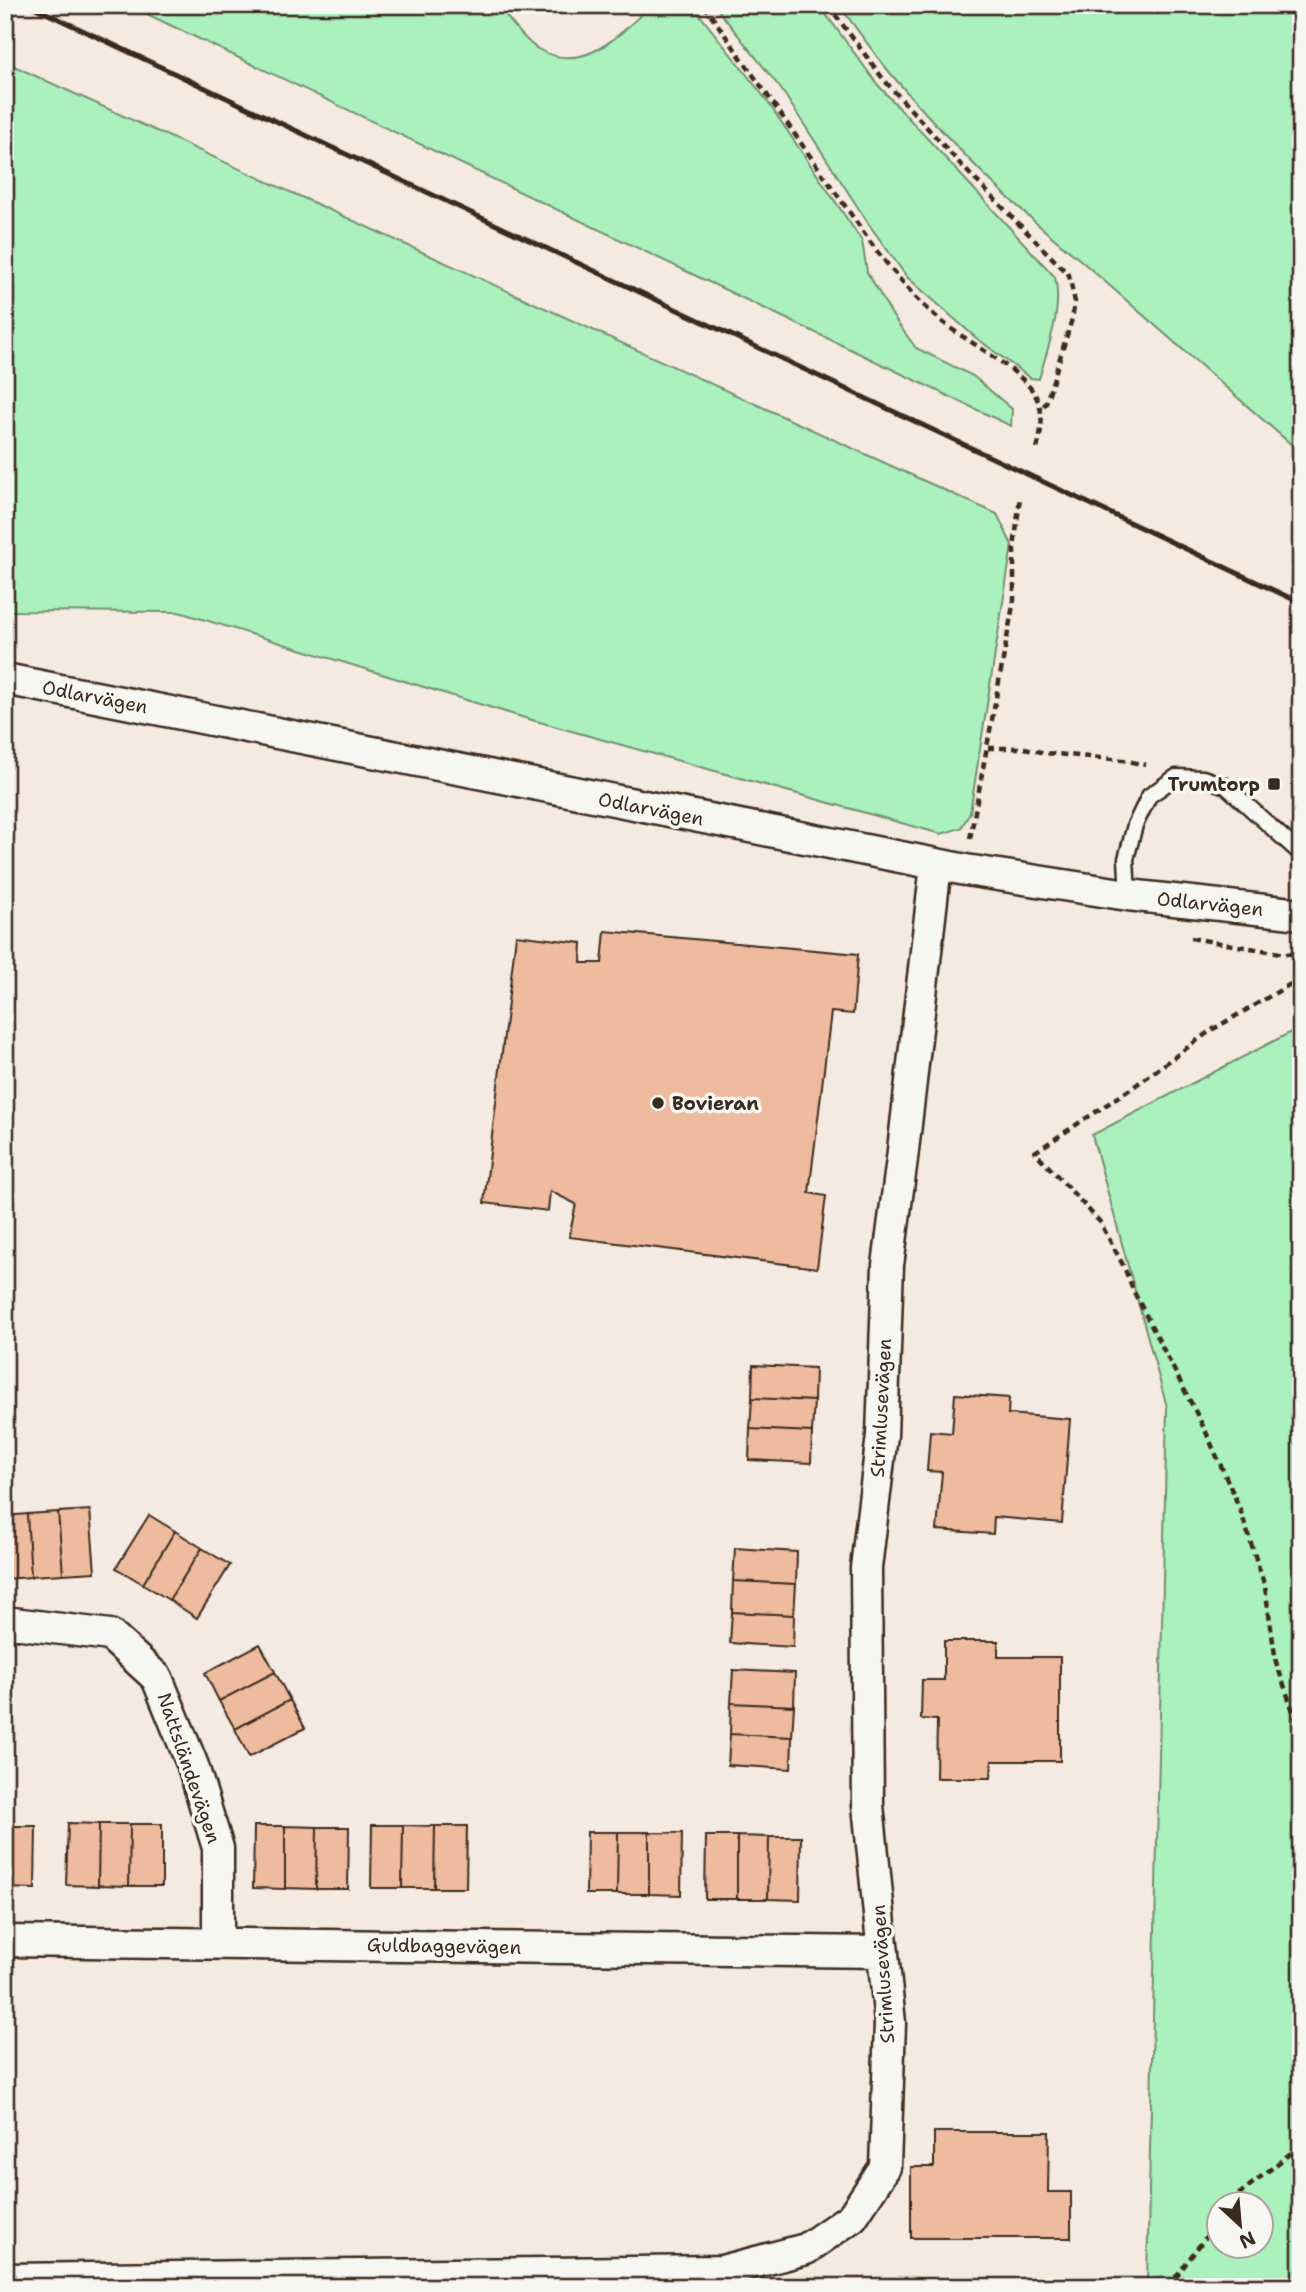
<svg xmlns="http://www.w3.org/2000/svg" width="1306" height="2292" viewBox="0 0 1306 2292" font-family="'Shantell Sans',sans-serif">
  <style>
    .green { fill: #aaf1bd; stroke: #728e6e; stroke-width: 2; fill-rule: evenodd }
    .building { fill: #eebb9f; stroke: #3b2a1e; stroke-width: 2 }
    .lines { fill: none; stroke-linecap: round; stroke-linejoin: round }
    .service-casing { stroke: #3b2a1e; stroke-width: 19 }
    .minor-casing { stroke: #3b2a1e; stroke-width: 35 }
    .path { stroke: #3b2a1e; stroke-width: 4.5; stroke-dasharray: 7 5; stroke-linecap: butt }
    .service { stroke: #f6f6f2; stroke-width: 14 }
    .minor { stroke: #f6f6f2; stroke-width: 30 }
    .rail { stroke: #3b2a1e; stroke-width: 5 }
    .poi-dot { fill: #3b2a1e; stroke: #f6f6f2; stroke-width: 2.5 }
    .labels { text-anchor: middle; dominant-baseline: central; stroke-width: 7; stroke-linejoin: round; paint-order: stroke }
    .street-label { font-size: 19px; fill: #3b2a1e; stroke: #f6f6f2 }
    .poi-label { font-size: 19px; font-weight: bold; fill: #3b2a1e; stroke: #f6f6f2; text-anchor: end }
  </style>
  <rect width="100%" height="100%" fill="#f4eae1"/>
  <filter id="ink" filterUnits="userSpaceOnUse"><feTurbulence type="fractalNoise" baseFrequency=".0143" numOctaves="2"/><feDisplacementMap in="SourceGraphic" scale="14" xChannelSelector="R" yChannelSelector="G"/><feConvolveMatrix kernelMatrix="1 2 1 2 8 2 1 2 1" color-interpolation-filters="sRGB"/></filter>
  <g filter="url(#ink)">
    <path class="green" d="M128 5H500V9C511 21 524 41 538 49 585 75 619 35 651 5H692L765 98 862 241 867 272 894 318 916 348 973 376 1012 409 1011 426Z
      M714 5H819L878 85 1055 277C1063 310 1048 346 1039 379L1030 378 975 337 907 277 870 226 781 89Z
      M839 5H1301V453L1078 258C1012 206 946 138 891 74 873 52 856 28 839 5Z
      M5 62 997 514 1012 545 970 813 961 828 941 834 525 718 179 612 5 611Z
      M1301 1027V2287H1142L1147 2280 1167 1407 1092 1135ZM1260 2204V2246H1218V2204Z"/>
    <path class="building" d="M605 931 858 954 853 1014 831 1012 809 1193 826 1196 817 1268 569 1237 576 1204 550 1191 548 1211 484 1203 516 935 582 943 581 963H602Z
      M753 1365 815 1368 814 1401 752 1398Z
      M955 1394 1009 1398 1008 1414 1070 1419 1062 1523 994 1517 993 1534 937 1530 942 1472 927 1471 930 1431 952 1433Z
      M752 1398 814 1401 812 1432 750 1429Z
      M750 1429 812 1432 811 1463 749 1460Z
      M90 1510 95 1572 63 1574 58 1512Z
      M58 1512 63 1574 31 1576 27 1514Z
      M27 1514 31 1577 5 1579V1516Z
      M149 1515 175 1531 143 1584 116 1568Z
      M175 1531 202 1548 169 1600 143 1584Z
      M202 1548 230 1565 197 1618 169 1600Z
      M735 1548 797 1552 796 1584 733 1581Z
      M733 1581 796 1584 794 1615 732 1612Z
      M732 1612 794 1615 793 1647 730 1643Z
      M944 1641H998V1657H1060V1761H992L991 1778H936L937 1720 921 1719 922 1680H944Z
      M260 1644 275 1672 219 1701 205 1673Z
      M733 1670 795 1673 794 1706 731 1703Z
      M275 1672 290 1700 235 1729 219 1701Z
      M290 1700 305 1728 249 1757 235 1729Z
      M731 1703 794 1706 792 1737 730 1734Z
      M730 1734 792 1737 791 1769 728 1765Z
      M68 1823 99 1824 98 1886 66 1885Z
      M99 1824H130L129 1886 98 1885Z
      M130 1824H162V1886H129Z
      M372 1825H403L402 1888H371Z
      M403 1825 435 1826 434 1888H402Z
      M5 1826H36L35 1889 5 1888Z
      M254 1826H285V1889L253 1888Z
      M285 1826 317 1827 316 1889 285 1888Z
      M435 1826H467L466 1888H434Z
      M317 1827H349L348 1889H316Z
      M587 1832H618L617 1894H586Z
      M618 1832H649V1894H617Z
      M649 1832 682 1833 681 1895 649 1894Z
      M706 1836H737V1899H705Z
      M737 1836 769 1837 768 1899H737Z
      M769 1837H801L800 1900 768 1899Z
      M934 2132H1049L1048 2192H1071V2238H911V2167H934Z"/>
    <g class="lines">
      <g class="service-casing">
        <path id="service" d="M1128 895 1126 859 1135 825 1149 796 1176 777 1203 778 1226 786 1301 854"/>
      </g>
      <g class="minor-casing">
        <path id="minor" d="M5 679 966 870 1128 895 1301 914
          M5 1622 110 1635 157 1678 193 1766 218 1848V1943
          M5 1941 883 1952
          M5 2279 722 2271 806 2249 852 2217 885 2167 890 2023 868 1805 866 1568 882 1435 888 1265 902 1159 936 865"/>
      </g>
      <path class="path" d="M704 5 876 250C898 278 920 305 949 327 972 344 1020 370 1034 393 1045 411 1042 429 1037 449
        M828 5 884 80 962 166 1069 275 1075 302 1072 319 1046 403 1041 409
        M988 748H1025L1045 753 1123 760 1146 765
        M970 839 1014 600V549L1020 497
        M1191 938 1286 954 1301 953
        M1301 978 1210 1031 1132 1088 1035 1152 1100 1222 1123 1265 1135 1294 1206 1432 1240 1509 1265 1587 1276 1662 1301 1734
        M1231 2204 1238 2195 1301 2145
        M1168 2287 1218 2221"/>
      <use href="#service" class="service"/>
      <use href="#minor" class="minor"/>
      <path class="rail" d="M29 5 1301 603"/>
    </g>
  </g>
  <g class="poi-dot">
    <rect x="1267" y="777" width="14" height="14" rx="3.5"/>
    <circle cx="658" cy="1103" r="7"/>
  </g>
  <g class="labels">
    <g class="street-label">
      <text transform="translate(95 697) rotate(11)">Odlarvägen</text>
      <text transform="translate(651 809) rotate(11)">Odlarvägen</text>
      <text transform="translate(1210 904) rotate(6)">Odlarvägen</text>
      <text transform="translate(881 1408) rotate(-87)">Strimlusevägen</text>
      <text transform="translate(189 1768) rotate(71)">Nattsländevägen</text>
      <text transform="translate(444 1946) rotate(1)">Guldbaggevägen</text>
      <text transform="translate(883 1974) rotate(-94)">Strimlusevägen</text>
    </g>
    <g class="poi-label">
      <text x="1260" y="784">Trumtorp</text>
      <text x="672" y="1103" text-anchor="start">Bovieran</text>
    </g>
  </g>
  <rect width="1306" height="2292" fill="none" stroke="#f6f6f2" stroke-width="28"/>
  <rect x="14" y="14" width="1278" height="2264" fill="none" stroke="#3b2a1e" stroke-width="2.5" filter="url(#ink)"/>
  <g transform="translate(1240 2225) rotate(154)"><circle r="33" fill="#f6f6f2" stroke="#aba49d" stroke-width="2"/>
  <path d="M0-5L12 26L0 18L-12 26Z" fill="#3b2a1e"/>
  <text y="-10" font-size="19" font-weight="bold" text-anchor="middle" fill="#3b2a1e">N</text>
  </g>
</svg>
